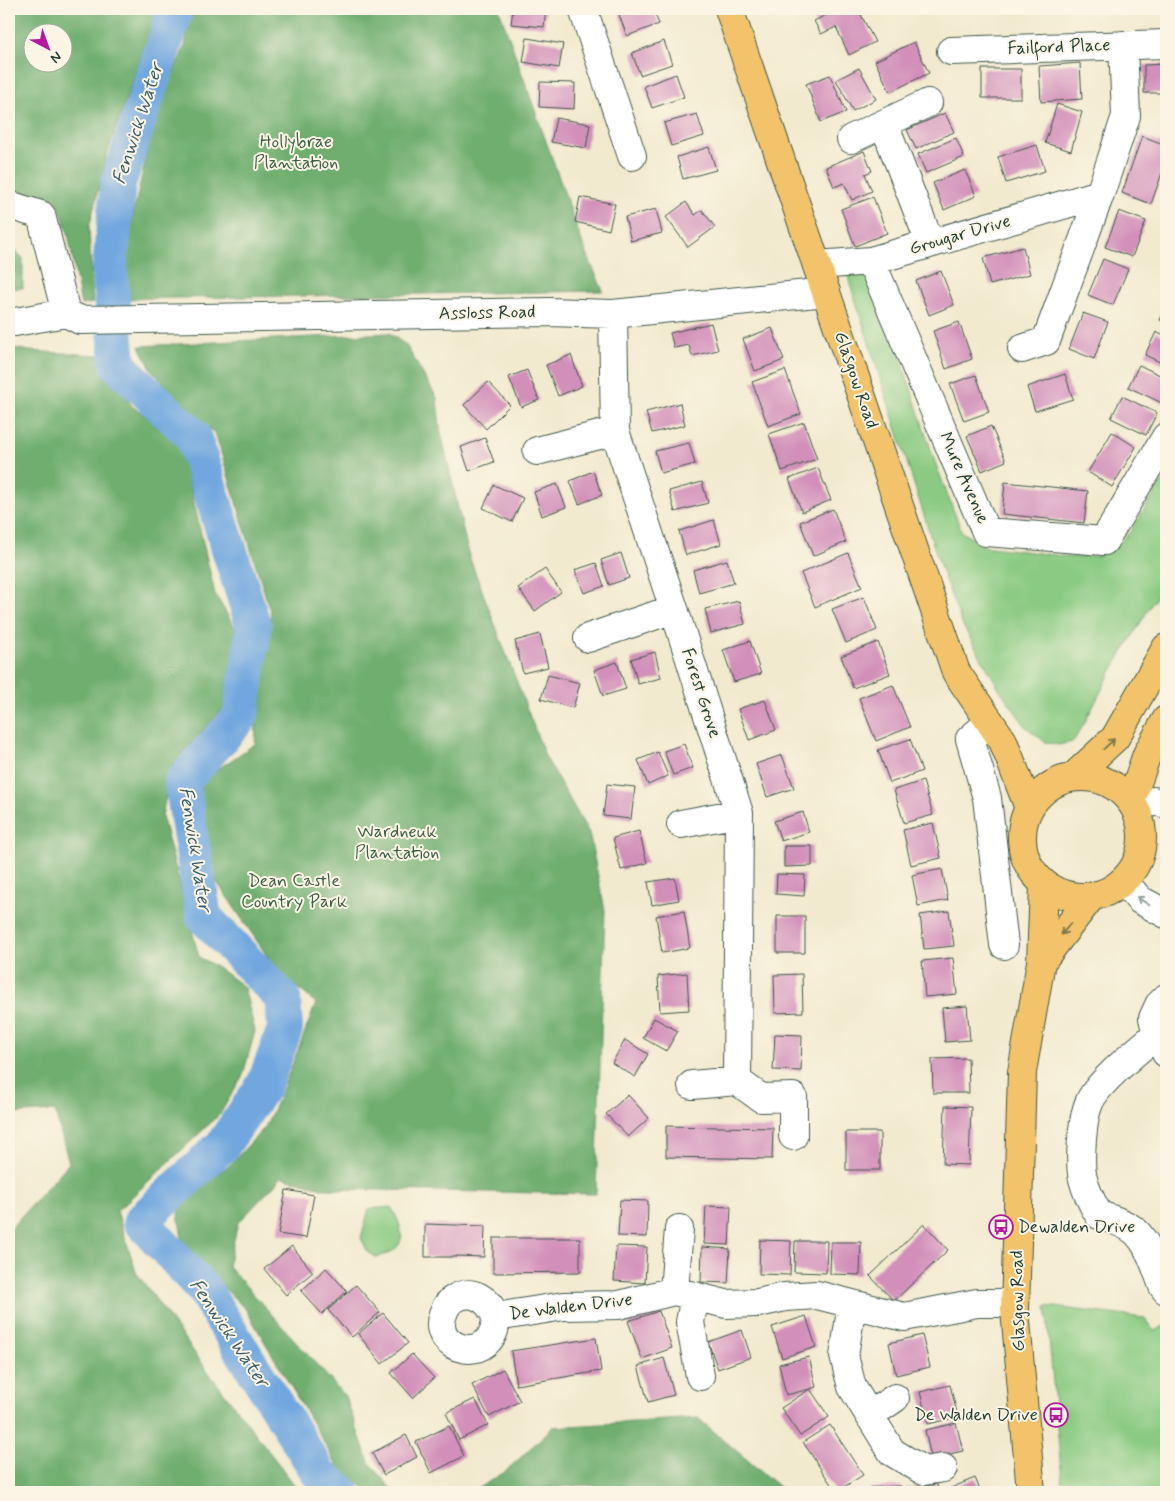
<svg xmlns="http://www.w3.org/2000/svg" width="1175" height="1501" viewBox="0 0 1175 1501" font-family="Mynerve,sans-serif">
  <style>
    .green { fill: #8aca82; stroke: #54845b }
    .forest { fill: #6fae70; stroke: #477652; fill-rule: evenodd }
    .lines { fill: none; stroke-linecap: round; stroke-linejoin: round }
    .river { stroke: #71a7df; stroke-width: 36 }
    .building { fill: #d28fba }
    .minor-casing { stroke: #3f574b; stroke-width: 30 }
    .major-casing { stroke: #3f574b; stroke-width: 30 }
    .minor { stroke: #fff; stroke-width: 28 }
    .major { stroke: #f2c36a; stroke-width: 28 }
    .oneway { stroke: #7e794c }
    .oneway2 { stroke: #8f9e9a }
    .labels { text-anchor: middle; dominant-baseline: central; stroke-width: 4; stroke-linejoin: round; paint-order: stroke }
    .street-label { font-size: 18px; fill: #1f3d34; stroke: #fcf5e5 }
    .park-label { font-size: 18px; fill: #3a6048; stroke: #fcf5e5 }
    .poi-label { font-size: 18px; fill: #1f3d34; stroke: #fcf5e5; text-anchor: start }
    .water-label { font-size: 19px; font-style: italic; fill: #385d67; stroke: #fcf5e5 }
  </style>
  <rect width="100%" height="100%" fill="#fcf5e5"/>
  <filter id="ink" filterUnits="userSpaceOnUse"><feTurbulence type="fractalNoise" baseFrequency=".02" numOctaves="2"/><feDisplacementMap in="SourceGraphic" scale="10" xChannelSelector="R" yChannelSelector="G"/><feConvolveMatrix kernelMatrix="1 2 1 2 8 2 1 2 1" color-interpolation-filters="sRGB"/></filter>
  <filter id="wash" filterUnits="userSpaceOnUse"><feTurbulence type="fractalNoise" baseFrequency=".0096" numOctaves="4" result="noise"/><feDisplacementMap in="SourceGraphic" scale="20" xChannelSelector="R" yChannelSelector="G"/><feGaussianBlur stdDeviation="1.12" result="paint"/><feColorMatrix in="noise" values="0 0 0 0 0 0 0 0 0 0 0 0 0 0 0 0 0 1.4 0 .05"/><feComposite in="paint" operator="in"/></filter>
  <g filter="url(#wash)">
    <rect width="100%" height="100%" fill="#f2eacf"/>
    <path class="green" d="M863 271 886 314 936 465 962 532 984 546 1070 557 1098 556 1115 547 1130 532 1166 475V580L1110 674 1084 724 1073 742 1058 745 1045 742 1026 727 1000 690 963 626 942 572 848 277 853 272Z
      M391 1207C405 1230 409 1251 376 1257L368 1252 361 1238 369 1209Z
      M1046 1306 1144 1318 1154 1331 1166 1325V1492H1063Z"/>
    <path class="forest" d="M9 9H160L153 24 107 154 89 228 93 303 81 305 68 233 56 198 9 191ZM32 32H62V62H32Z
      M191 9H499L582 242 603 291 120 299 133 215 156 112 185 46Z
      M9 245 23 258V288L9 289Z
      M389 333 406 345 437 398 440 428 469 556 545 756 589 833 605 910 596 1194 325 1189 282 1177 238 1223 228 1266 345 1396 369 1462 394 1492H369L340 1470 246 1310 183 1246 178 1213 190 1194 229 1166 265 1127 283 1089 316 1003 278 972 210 872 200 781 255 744 259 676 271 614 215 433 192 416 151 369 140 346Z
      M9 347 29 351 98 355 132 406 180 442 215 594 240 636 227 704 172 765 162 816 199 957 217 967 244 987 255 1031 243 1075 220 1114 117 1211 136 1272 212 1377 300 1492H20L9 1485V1230L69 1163 55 1111 9 1114Z
      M698 1418 785 1492H644L586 1485 526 1490 521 1492H472L505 1472 553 1427Z"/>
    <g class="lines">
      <path class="river" d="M176 9 118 183 110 269 118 365 193 436 254 627 241 716 182 782 204 917 283 999 285 1029 264 1085 222 1146 141 1221 204 1290 320 1475 342 1492"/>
    </g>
    <g id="blocks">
      <path class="building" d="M513 9H546L544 27 511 24Z
        M637 9H653L659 24 627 36 619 15Z
        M838 9H873L861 15 875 42 849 55 836 27 821 34 814 21Z
        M527 38 563 44 559 68 523 62Z
        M664 41 672 64 640 75 632 53Z
        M914 42 929 73 890 92 875 61Z
        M1080 63 1082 99 1041 102 1039 66Z
        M1166 64V93H1144V65Z
        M859 68 876 99 853 111 836 80Z
        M982 69H1021V98H982Z
        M676 74 684 97 652 108 644 86Z
        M830 75 846 112 821 122 806 84Z
        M540 82 575 83 574 109 539 107Z
        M1057 104 1082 112 1071 151 1045 143Z
        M945 113 954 132 916 149 907 130Z
        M697 114 704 136 671 146 664 123Z
        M556 118 590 124 586 148 551 142Z
        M1142 136 1166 145V162L1151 204 1122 193Z
        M956 138 964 157 926 173 918 154Z
        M1037 145 1045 171 1006 183 998 157Z
        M709 147 716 170 683 179 677 157Z
        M864 151 872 171 865 174 872 191 852 200 844 183 834 187 826 167Z
        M965 170 976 196 944 210 933 183Z
        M580 197 615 204 609 230 575 222Z
        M873 197 887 233 855 246 841 209Z
        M686 202 695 215 702 210 715 227 688 247 666 217Z
        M656 209 662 233 631 241 625 217Z
        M1119 211 1146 221 1132 257 1105 247Z
        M1023 247 1030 274 990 285 983 258Z
        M1103 259 1128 269 1113 305 1088 295Z
        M941 271 954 305 929 315 916 281Z
        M1166 307V323L1160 320Z
        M1083 313 1108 322 1094 359 1069 349Z
        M959 322 972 359 946 369 933 331Z
        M711 323 718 350 692 356 689 345 674 348 670 333Z
        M772 328 784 360 755 371 743 339Z
        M1156 332 1166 337V365L1145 355Z
        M571 355 582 386 558 396 546 365Z
        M1139 365 1166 378V394L1162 403 1128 387Z
        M527 370 539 400 521 407 509 377Z
        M785 370 801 414 768 426 752 382Z
        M1065 374 1073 399 1035 411 1027 387Z
        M976 375 989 412 964 421 950 384Z
        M488 382 510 405 486 429 464 405Z
        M1122 396 1157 413 1146 435 1111 418Z
        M680 403 685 425 652 433 646 412Z
        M804 422 817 459 782 471 769 434Z
        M991 426 1006 461 982 471 967 436Z
        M1112 432 1136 447 1112 487 1088 472Z
        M485 438 494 462 469 471 461 447Z
        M689 443 695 464 661 473 655 451Z
        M818 468 831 500 802 512 789 479Z
        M593 471 602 495 579 504 570 481Z
        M702 482 708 503 675 512 669 491Z
        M1005 482 1088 491 1084 523 1002 514Z
        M557 484 566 507 542 516 534 492Z
        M494 485 523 498 512 522 483 508Z
        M833 509 846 542 813 556 800 522Z
        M714 520 721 544 686 555 679 531Z
        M621 553 629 578 609 585 601 560Z
        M848 553 862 587 815 607 801 573Z
        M727 560 734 583 699 593 693 570Z
        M596 563 604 586 584 593 575 570Z
        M545 569 561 592 535 611 518 588Z
        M864 597 877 630 846 643 832 609Z
        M739 601 745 624 711 633 705 609Z
        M540 634 548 667 523 673 515 641Z
        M750 641 761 674 734 682 723 650Z
        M878 642 890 674 853 688 841 656Z
        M655 652 661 678 638 684 631 659Z
        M617 662 626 689 603 696 594 670Z
        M548 675 580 683 573 708 541 699Z
        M893 685 910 727 876 741 859 698Z
        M765 700 776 730 749 740 738 709Z
        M910 739 922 771 890 783 878 750Z
        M684 744 693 768 673 775 664 751Z
        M658 752 668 776 648 785 638 760Z
        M782 755 794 788 767 797 756 764Z
        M923 781 933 815 904 823 894 790Z
        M607 784 635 787 631 819 603 816Z
        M803 812 809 832 781 841 774 821Z
        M933 823 941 858 911 865 903 830Z
        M639 831 647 863 621 870 613 838Z
        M784 846H812V866L784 867Z
        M942 869 948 900 918 906 912 875Z
        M777 874 805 875 804 896 776 894Z
        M675 878 679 900 652 905 648 882Z
        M684 911 690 948 662 953 656 916Z
        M949 911 954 946 924 949 920 915Z
        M777 916H805V953H777Z
        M953 958 957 994 925 997 922 961Z
        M687 973 689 1010 660 1012 658 976Z
        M802 974 803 1012 775 1013 774 975Z
        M967 1006 970 1040 945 1042 942 1008Z
        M654 1018 678 1031 666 1051 643 1038Z
        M775 1034 802 1035 801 1071 773 1070Z
        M625 1040 648 1054 635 1077 612 1063Z
        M968 1058 969 1093H933L932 1059Z
        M628 1095 649 1118 628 1137 606 1114Z
        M945 1106 971 1107 969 1165 943 1164Z
        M666 1126 773 1128 772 1159 666 1157Z
        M846 1132H880V1170H846Z
        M286 1190 314 1195 306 1238 278 1234Z
        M620 1200 648 1201 647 1237 618 1236Z
        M706 1206 731 1207 729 1245 704 1244Z
        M425 1224 485 1226 484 1257 456 1256V1257H425Z
        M924 1224 948 1250 894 1301 870 1276Z
        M493 1238H580V1272L493 1273Z
        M760 1240 791 1241 790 1275 759 1274Z
        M795 1241H827L826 1273 794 1272Z
        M831 1242H861L860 1275 830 1274Z
        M292 1246 313 1272 286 1295 264 1269Z
        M616 1246 647 1247 645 1283 614 1281Z
        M702 1247 730 1249 728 1283 701 1282Z
        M326 1268 347 1291 322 1314 301 1291Z
        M356 1285 380 1312 352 1337 328 1310Z
        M659 1311 672 1348 642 1359 628 1321Z
        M383 1313 408 1343 382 1364 358 1334Z
        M806 1316 816 1347 782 1358 772 1327Z
        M742 1330 751 1357 718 1369 708 1342Z
        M922 1335 930 1367 896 1375 889 1343Z
        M596 1338 601 1371 516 1385 511 1351Z
        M412 1354 434 1378 413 1398 391 1373Z
        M809 1357 816 1387 810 1389 829 1417 800 1436 781 1408 810 1389 786 1395 779 1364Z
        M664 1358 674 1395 648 1402 638 1366Z
        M503 1369 520 1401 489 1417 472 1385Z
        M950 1385 958 1417 928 1424 920 1392Z
        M475 1399 488 1425 459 1440 446 1413Z
        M956 1423 963 1451 931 1458 925 1430Z
        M830 1425 863 1475 836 1492 803 1442Z
        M449 1426 464 1456 431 1473 416 1442Z
        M406 1435 417 1457 384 1475 372 1453Z
        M975 1478 981 1492H941Z
        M937 1484 938 1492H904V1489Z
        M901 1486 902 1492H870V1488Z"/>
    </g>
  </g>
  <g filter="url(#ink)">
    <use href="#blocks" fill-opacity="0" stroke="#3f574b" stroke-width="1"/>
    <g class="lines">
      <g class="minor-casing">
        <path id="minor" d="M583 9 632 156
          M951 51 1166 44
          M884 124 930 243
          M851 139 928 103
          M9 205 41 215 66 313 80 320 548 312 613 314 826 292
          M871 261 986 532 1104 541 1166 437
          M817 265 871 261 1100 194
          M613 314 615 431 674 609 739 813 737 1081 692 1085
          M15 322 66 313
          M1022 349 1046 341 1100 194 1126 116 1123 45
          M537 451 615 431
          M588 638 674 609
          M990 722 970 739 987 798 1004 945
          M1134 805 1154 801 1166 804
          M681 824 739 813
          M1124 882 1140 900 1166 914
          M1166 998 1159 1005 1153 1018 1157 1034 1166 1053
          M1157 1034C1140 1049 1097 1082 1089 1103 1082 1119 1079 1163 1083 1179 1086 1191 1093 1205 1099 1215 1111 1219 1125 1223 1135 1231 1150 1245 1156 1268 1163 1286L1166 1290
          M737 1081 761 1098 793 1097V1136
          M674 1291 679 1229
          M695 1296 690 1322 700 1376
          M852 1304 844 1356 852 1387 892 1452 924 1471 943 1468
          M496 1317C495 1368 429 1351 443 1314 445 1308 448 1302 454 1299 472 1287 489 1300 496 1317L564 1306 619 1305 674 1291 726 1304 758 1303 785 1297 817 1295 904 1317 977 1303H1015
          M870 1415 895 1398"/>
      </g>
      <g class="major-casing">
        <path id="major" d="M729 9 956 672 1003 741 1029 808
          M1022 837a60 60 0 1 1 120 0a60 60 0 1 1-120 0Z
          M1073 777 1115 738 1166 648
          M1131 801 1147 754 1166 720
          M1041 962 1091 897
          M1031 1492 1015 1310 1022 1072 1041 962 1044 885"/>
      </g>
      <use href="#minor" class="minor"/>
      <use href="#major" class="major"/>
    </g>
    <defs><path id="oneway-shaft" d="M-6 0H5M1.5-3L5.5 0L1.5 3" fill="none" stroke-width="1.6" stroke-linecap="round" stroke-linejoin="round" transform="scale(1.25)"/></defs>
    <g class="oneway">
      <use href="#oneway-shaft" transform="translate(1109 744) rotate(-43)"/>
      <use href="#oneway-shaft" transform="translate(1066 929) rotate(128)"/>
    </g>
    <use class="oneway2" href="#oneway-shaft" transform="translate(1143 901) rotate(-146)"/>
  </g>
  <defs>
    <g id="bus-ring" transform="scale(1.25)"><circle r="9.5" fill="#fcf5e5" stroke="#b5179e" stroke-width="1.5"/><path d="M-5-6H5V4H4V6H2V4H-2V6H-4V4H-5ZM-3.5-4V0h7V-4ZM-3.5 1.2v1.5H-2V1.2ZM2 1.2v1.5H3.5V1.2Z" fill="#b5179e"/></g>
  </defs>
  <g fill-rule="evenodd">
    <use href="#bus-ring" x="1001" y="1227"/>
    <use href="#bus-ring" x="1056" y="1415"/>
  </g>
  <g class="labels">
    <g class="street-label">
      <text transform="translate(1059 47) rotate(-2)">Failford Place</text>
      <text transform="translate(960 235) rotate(-16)">Grougar Drive</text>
      <text transform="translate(487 313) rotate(-1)">Assloss Road</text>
      <text transform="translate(856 380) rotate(71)">Glasgow Road</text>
      <text transform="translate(964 478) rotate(66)">Mure Avenue</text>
      <text transform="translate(701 693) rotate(72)">Forest Grove</text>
      <text transform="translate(1018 1301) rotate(-91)">Glasgow Road</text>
      <text transform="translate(571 1307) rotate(-7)">De Walden Drive</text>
    </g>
    <g class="park-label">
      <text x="296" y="142">Hollybrae<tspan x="296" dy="21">Plantation</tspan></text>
      <text x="397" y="832">Wardneuk<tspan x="397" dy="21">Plantation</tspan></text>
      <text x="294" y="881">Dean Castle<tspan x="294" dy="21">Country Park</tspan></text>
    </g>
    <g class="poi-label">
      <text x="1018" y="1227">Dewalden Drive</text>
      <text x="1038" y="1415" text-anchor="end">De Walden Drive</text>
    </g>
    <g class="water-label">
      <text transform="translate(138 124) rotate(-72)">Fenwick Water</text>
      <text transform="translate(195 849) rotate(81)">Fenwick Water</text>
      <text transform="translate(229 1333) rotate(56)">Fenwick Water</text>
    </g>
  </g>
  <rect width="1175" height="1501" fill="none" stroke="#fcf5e5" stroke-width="30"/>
  <g transform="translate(48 48) rotate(139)"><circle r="24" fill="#fcf5e5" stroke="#a4ab9e"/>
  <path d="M0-4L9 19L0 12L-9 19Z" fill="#b5179e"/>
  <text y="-8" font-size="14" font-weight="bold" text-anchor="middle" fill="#1f3d34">N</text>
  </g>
</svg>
